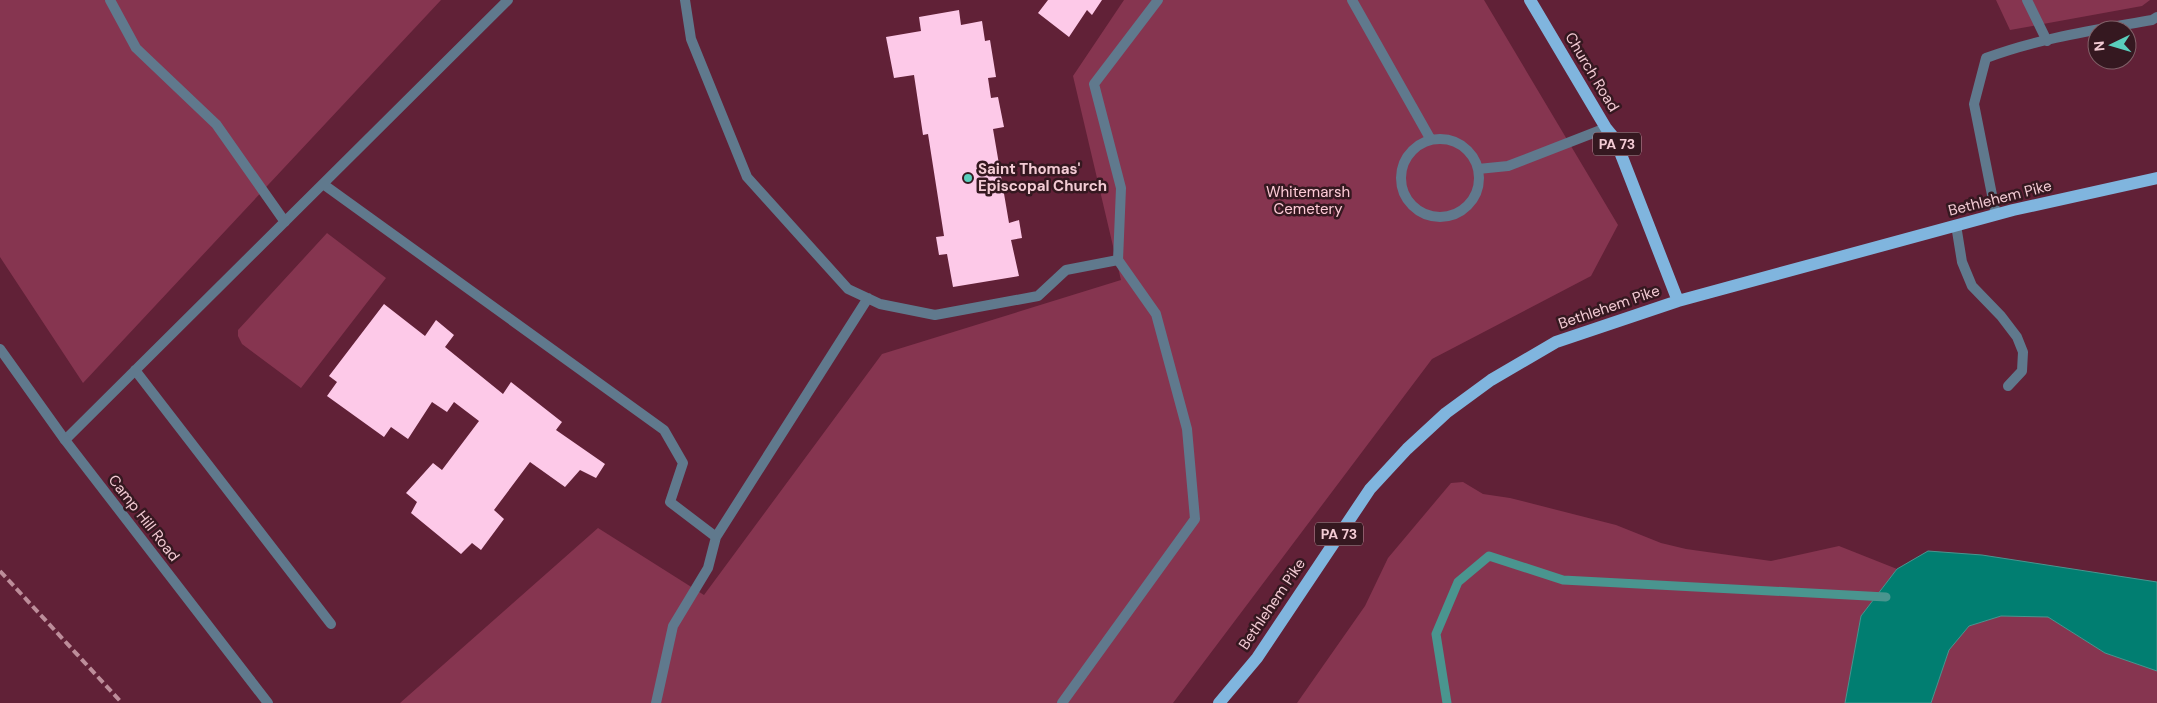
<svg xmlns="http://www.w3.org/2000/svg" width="2157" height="703" viewBox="0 0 2157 703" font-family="'DM Sans',sans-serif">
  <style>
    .green { fill: #863550 }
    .water { fill: #017e71; stroke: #4a958f }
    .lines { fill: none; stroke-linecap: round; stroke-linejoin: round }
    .stream { stroke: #4a958f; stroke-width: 9 }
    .building { fill: #fdc9e8 }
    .service { stroke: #60798d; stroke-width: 10 }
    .tertiary { stroke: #60798d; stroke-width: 10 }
    .primary { stroke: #80b5de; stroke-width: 12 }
    .rail { stroke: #bd8d9a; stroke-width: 4; stroke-dasharray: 8 4; stroke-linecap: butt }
    .poi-dot { fill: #5acebc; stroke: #351820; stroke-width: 2 }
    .labels { text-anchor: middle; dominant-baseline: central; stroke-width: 5; stroke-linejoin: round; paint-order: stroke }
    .shield { fill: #351820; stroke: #ba959e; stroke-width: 1 }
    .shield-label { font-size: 14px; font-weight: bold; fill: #f3cbd4 }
    .street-label { font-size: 15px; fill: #f3cbd4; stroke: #351820 }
    .poi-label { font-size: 15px; font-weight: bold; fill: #f3cbd4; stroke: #351820; text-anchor: start }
    .park-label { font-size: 15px; fill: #fdcad6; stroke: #351820 }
  </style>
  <rect width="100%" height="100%" fill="#612137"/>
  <path class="green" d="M0 0H441L83 383 0 257Z
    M1124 0H1484L1618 225 1591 276 1432 359 1173 703H400L598 528 704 595 882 354 1121 280 1073 76Z
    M1996 0H2150L2142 6 2010 30Z
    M327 233 386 278 301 388 242 344 238 336V330Z
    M1463 482 1483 494 1510 498 1616 525 1661 543 1686 549 1771 561 1839 546 1897 569 1861 616 1845 703H1297L1365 606 1388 558 1451 483Z
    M2001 616 2048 617 2105 653 2157 671V703H1931L1949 650 1969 626Z"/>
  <path class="water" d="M1928 551 1982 555 2157 582V671L2105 653 2048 617 2001 616 1969 626 1949 650 1931 703H1845L1861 616 1897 569Z"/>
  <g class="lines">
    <path class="stream" d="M1447 703 1436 634 1458 582 1489 556 1563 580 1886 597"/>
  </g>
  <path class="building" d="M1048 0H1102L1092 15 1087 10 1069 37 1038 13Z
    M959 10 961 25 982 21 985 41 990 40 996 77 988 78 991 98 998 97 1004 127 993 129 1009 223 1019 220 1022 238 1011 240 1019 276 953 287 947 254 939 255 936 237 944 236 928 134 923 135 914 75 894 78 886 37 921 31 919 17Z
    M384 304 425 336 436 320 454 335 445 347 503 394 511 382 562 422 556 430 605 464 596 478 580 470 565 487 530 462 494 510 504 519 481 550 472 543 461 554 411 513 417 502 406 493 433 463 442 470 479 421 454 402 447 412 432 402 408 439 391 427 384 437 327 396 337 382 329 376Z"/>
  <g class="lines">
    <path class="service" d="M110 0 136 48 216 124 285 222
      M685 0 691 39 747 177 848 289 880 304 935 315 1038 296 1066 270 1118 260 1156 314 1187 429 1195 519 1062 703
      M1352 0 1431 140
      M2027 0 2047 41
      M1401 178a39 39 0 1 1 78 0a39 39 0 1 1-78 0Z
      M1478 169 1508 166 1606 128
      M323 184 664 430 683 463 670 502 716 537 708 568 673 626 656 703
      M1996 215 1974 104 1986 58C2039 38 2096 30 2152 20L2157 17
      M1956 225 1962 262 1972 286 2001 316 2017 337 2023 352 2022 371 2008 386
      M1118 260 1121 188 1094 84 1158 0
      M135 370 331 624
      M65 440 508 0
      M716 537 868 298"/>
    <path class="tertiary" d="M0 349 65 440 268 703"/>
    <path class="primary" d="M1530 0 1606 128 1615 139 1678 301
      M1219 703 1257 658 1370 489 1407 449 1446 413 1491 380 1556 342 1678 301 2013 210 2157 178"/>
    <path class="rail" d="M0 571 122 703"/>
  </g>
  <circle class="poi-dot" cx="968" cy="178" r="5"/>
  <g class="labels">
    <g class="shield">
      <rect x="1593" y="132.5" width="48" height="23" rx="4"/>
      <rect x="1315" y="522.5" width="48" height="23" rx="4"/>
    </g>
    <g class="shield-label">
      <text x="1617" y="144">PA 73</text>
      <text x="1339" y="534">PA 73</text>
    </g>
    <g class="street-label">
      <text transform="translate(1592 72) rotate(59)">Church Road</text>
      <text transform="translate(2000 198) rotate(-14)">Bethlehem Pike</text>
      <text transform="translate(1609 307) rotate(-19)">Bethlehem Pike</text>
      <text transform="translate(144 518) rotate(52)">Camp Hill Road</text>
      <text transform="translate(1272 604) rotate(-56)">Bethlehem Pike</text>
    </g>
    <g class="poi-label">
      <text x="978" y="169">Saint Thomas'<tspan x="978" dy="17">Episcopal Church</tspan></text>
    </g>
    <g class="park-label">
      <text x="1308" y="192">Whitemarsh<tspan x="1308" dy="17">Cemetery</tspan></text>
    </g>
  </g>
  <g transform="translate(2112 45) rotate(265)"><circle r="24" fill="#351820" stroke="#816068"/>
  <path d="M0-4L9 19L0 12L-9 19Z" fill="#5acebc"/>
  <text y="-8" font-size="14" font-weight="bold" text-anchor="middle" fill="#f3cbd4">N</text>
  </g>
</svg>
